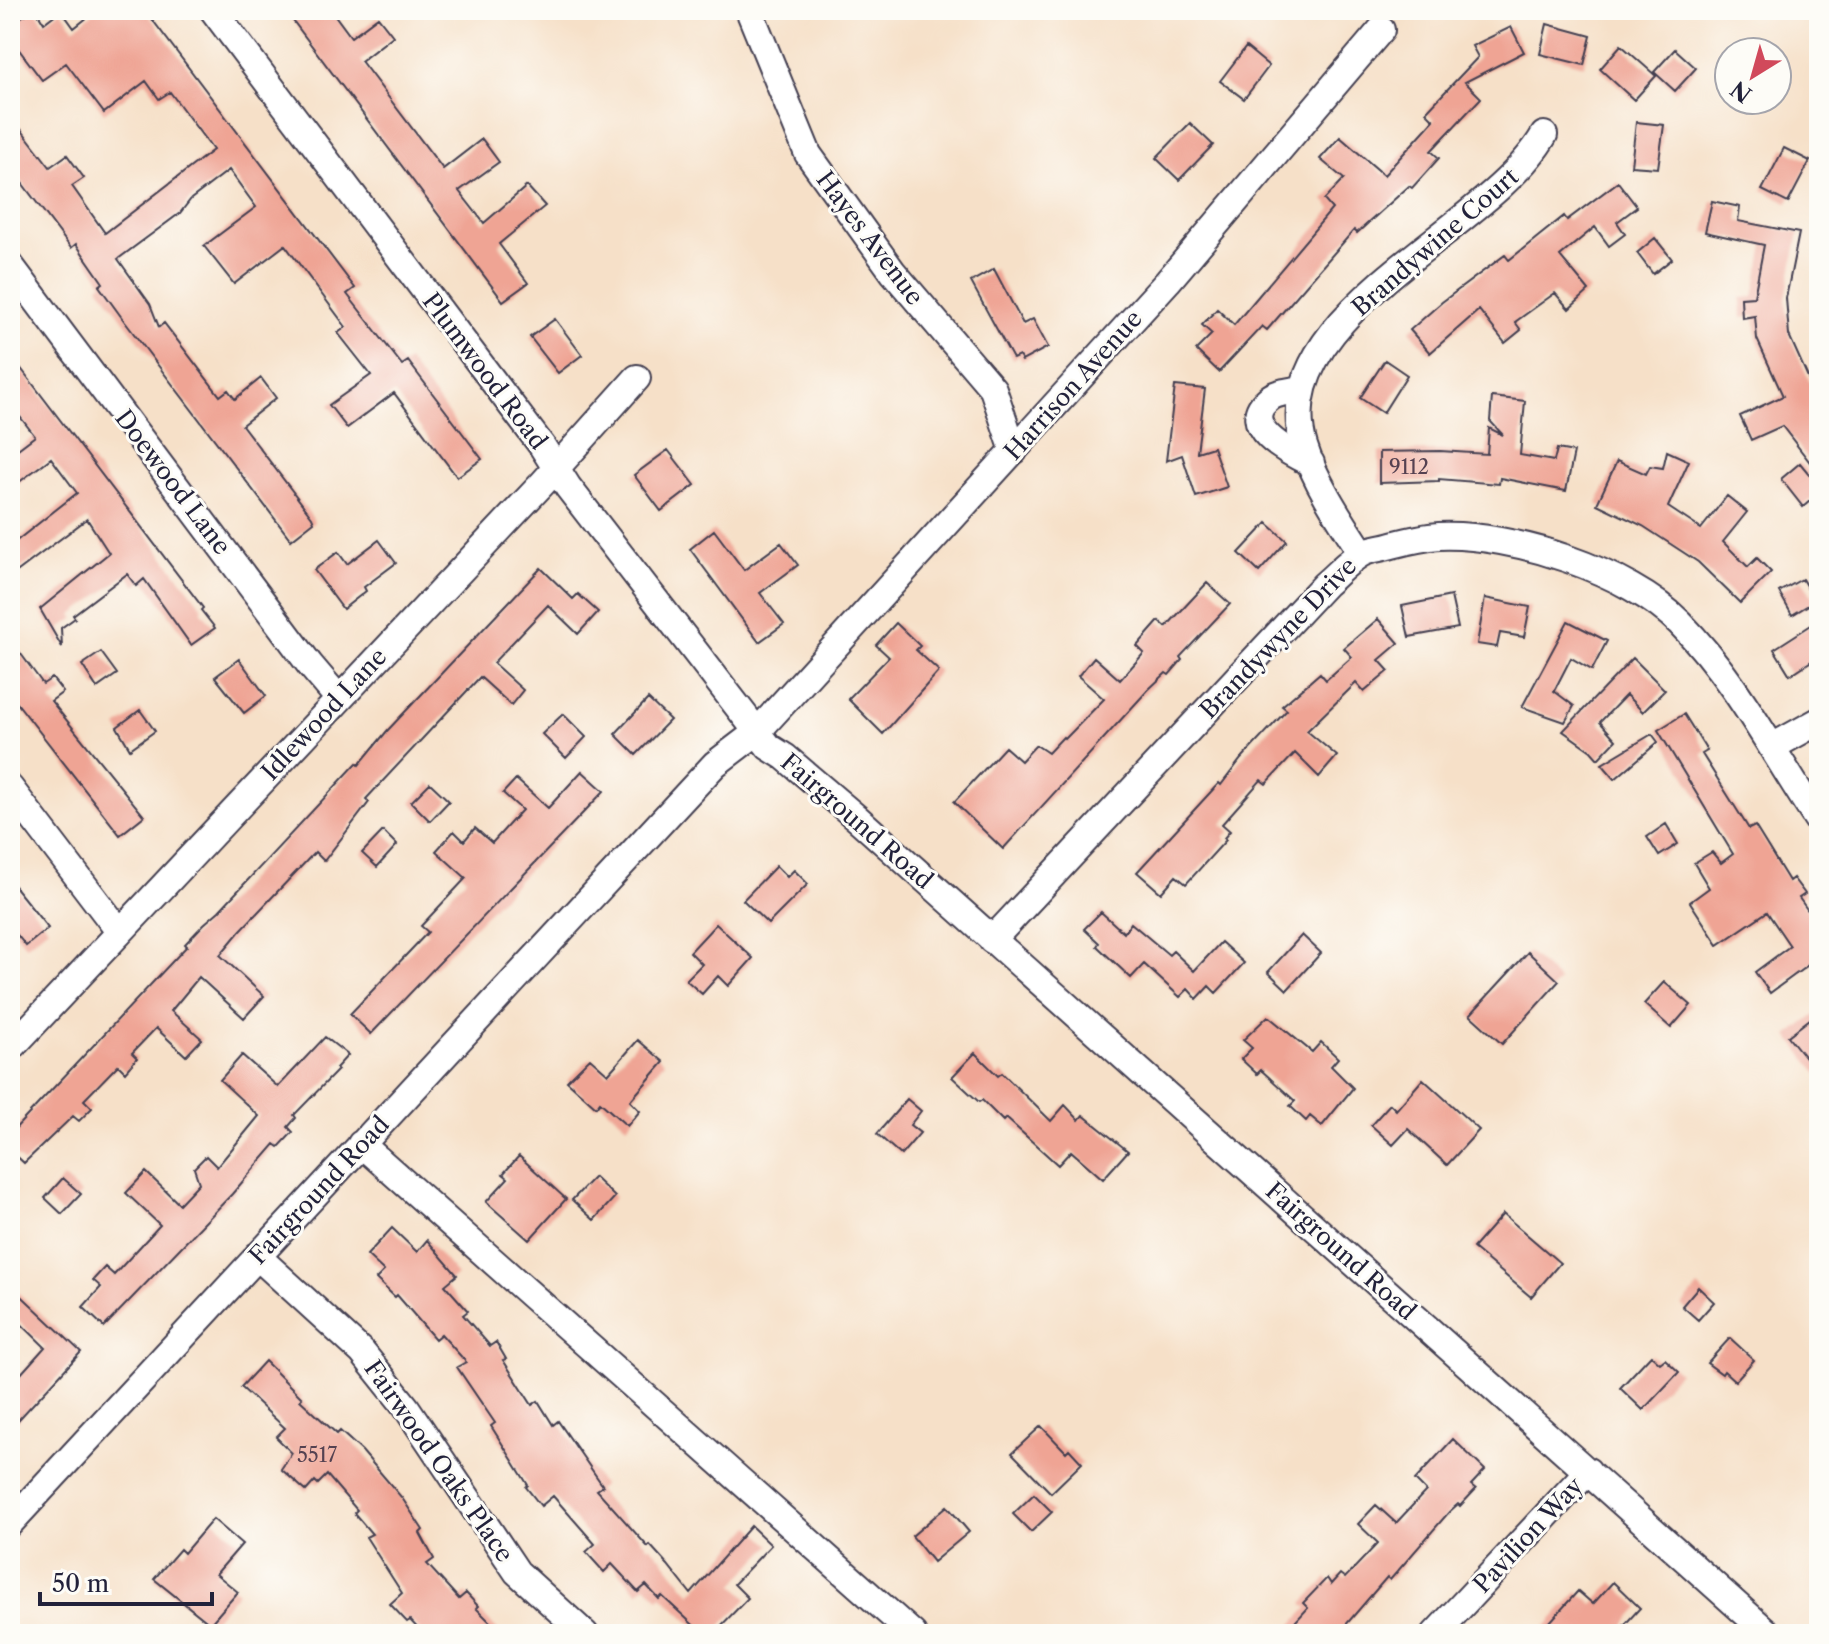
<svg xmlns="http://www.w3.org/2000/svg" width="1829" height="1644" viewBox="0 0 1829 1644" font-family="'Libre Caslon Text',serif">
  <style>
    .building { fill: #efa494 }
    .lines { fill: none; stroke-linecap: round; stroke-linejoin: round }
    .minor-casing { stroke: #423e50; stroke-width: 30 }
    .minor { stroke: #fff; stroke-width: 26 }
    .labels { text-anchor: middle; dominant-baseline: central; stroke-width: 6; stroke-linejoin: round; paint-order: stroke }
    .number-label { font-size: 20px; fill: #554251 }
    .street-label { font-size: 24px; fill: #22223b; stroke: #fdfcf7 }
  </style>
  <rect width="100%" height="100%" fill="#fdfcf7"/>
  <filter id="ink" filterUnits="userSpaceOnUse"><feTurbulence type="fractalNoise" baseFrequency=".0125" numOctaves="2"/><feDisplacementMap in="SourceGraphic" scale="16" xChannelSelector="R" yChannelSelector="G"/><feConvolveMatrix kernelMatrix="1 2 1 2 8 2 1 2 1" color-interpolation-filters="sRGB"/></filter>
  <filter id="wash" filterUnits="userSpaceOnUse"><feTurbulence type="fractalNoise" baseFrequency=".006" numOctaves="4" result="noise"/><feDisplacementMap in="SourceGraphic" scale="32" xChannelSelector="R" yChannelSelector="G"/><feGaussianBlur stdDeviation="1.8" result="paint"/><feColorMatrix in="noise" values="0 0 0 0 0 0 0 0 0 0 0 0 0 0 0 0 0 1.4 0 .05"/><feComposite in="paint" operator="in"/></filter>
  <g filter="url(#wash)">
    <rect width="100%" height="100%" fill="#f6e0c8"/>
    <g id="blocks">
      <path class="building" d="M33 10H36L44 23 61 10 74 28 97 10H145L355 288 347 294 402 365 408 361 482 459 457 477 394 393 347 428 329 405 371 375 338 333 346 327 285 245 234 284 204 246 256 207 229 170 191 199 180 213 118 259 150 304 159 327 164 323 220 396 228 390 235 399 261 378 276 398 242 425 312 517 314 522 291 540 125 322 99 286 103 283 76 244 71 248 10 167V115L50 167 67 155 84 178 72 186 105 233 213 150 170 92 159 99 146 81 104 113 66 63 42 80 17 47 10 54V24Z
        M285 10H331L351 37 378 17 393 36 361 61 443 169 482 139 499 162 459 191 484 223 527 186 545 206 499 244 528 283 503 301Z
        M1547 24 1591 36 1584 65 1540 54Z
        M1511 27 1524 52 1465 82 1481 98 1431 151 1439 158 1412 188 1409 186 1357 233 1354 230 1267 330 1262 326 1219 372 1196 350 1212 334 1202 325 1217 309 1234 325 1332 209 1324 200 1344 179 1320 159 1340 137 1384 175 1434 120 1426 112 1478 57 1472 46Z
        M1621 45 1656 76 1634 100 1600 69Z
        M1246 47 1269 66 1244 99 1220 81Z
        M1675 49 1696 68 1675 91 1654 72Z
        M1636 122 1664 125 1658 168 1631 166Z
        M1190 123 1213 145 1179 180 1156 158Z
        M1784 148 1810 161 1788 203 1762 190Z
        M1618 182 1637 207 1617 222 1625 234 1609 246 1595 227 1560 256 1589 291 1569 309 1555 293 1515 322 1521 330 1505 343 1479 310 1430 353 1410 330 1442 302 1505 255 1509 260 1564 216 1567 220Z
        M1712 201 1740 207 1738 221 1799 233 1786 298 1789 335 1819 402V474L1782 426 1751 440 1740 416 1783 396 1757 339 1755 316 1742 318 1741 298 1754 297 1764 245 1705 232Z
        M1655 238 1672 259 1653 274 1637 253Z
        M994 269 1023 324 1033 319 1048 347 1022 361 1019 356 1013 359 971 282Z
        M555 319 582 355 558 373 530 337Z
        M10 354 203 608 201 610 215 628 191 645 144 579 136 586 127 574 73 615 75 618 61 628 62 647 40 609 109 553 87 519 10 577V546L77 493 51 458 10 489V455L35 436 10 404Z
        M1385 360 1407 375 1383 413 1360 398Z
        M1175 386 1205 389 1197 452 1213 447 1227 487 1196 497 1182 455 1166 461Z
        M1492 397 1525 401 1520 455 1554 461 1557 449 1574 452 1566 491 1500 478 1499 484 1439 479V481L1379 483V452L1440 451 1487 454 1489 428 1503 435 1490 421Z
        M668 450 695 485 661 511 634 475Z
        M1667 451 1689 461 1668 507 1701 529 1727 496 1747 512 1723 542 1748 567 1757 558 1771 572 1740 603 1698 562 1643 526 1597 504 1617 461 1646 474 1650 466 1663 468Z
        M1800 463 1819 486V493L1803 507 1781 479Z
        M1267 523 1287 541 1259 572 1239 553Z
        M714 530 744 570 781 543 798 565 760 593 784 624 759 642 690 549Z
        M379 540 396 563 364 587 366 591 343 609 314 570 338 552 347 564Z
        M541 568 573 599 578 594 598 612 578 634 548 605 493 663 523 690 511 705 480 677 366 799 369 802 324 861 315 852 240 931 220 955 264 996 244 1018 199 977 171 1011 202 1039 186 1056 156 1028 132 1053 137 1058 125 1072 118 1065 84 1100 92 1108 79 1121 73 1116 24 1163 10 1150V1134L187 946 185 944 204 924 219 911 357 763 359 765 387 731Z
        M1802 579 1815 601 1792 615 1779 592Z
        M1207 583 1230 604 1180 657 1182 660 1169 675 1166 673 1148 690 1003 849 954 802 1005 747 1021 761 1036 745 1048 753 1063 737 1065 739 1104 699 1078 676 1094 657 1120 680 1144 653 1137 646 1159 621 1166 627Z
        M1451 596 1458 628 1409 637 1402 606Z
        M1485 598 1530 607 1524 637 1500 633 1497 647 1477 644Z
        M1378 619 1399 643 1379 660 1389 671 1364 692 1356 683 1307 731 1337 756 1319 777 1295 753 1266 784 1261 780 1222 824 1230 831 1224 838 1226 840 1186 884 1176 876 1161 893 1137 872 1219 783 1221 785 1241 759 1287 710 1282 706 1320 673 1326 680 1352 657 1344 648Z
        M1819 620V656L1790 675 1774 649Z
        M1568 621 1607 641 1592 670 1571 658 1554 691 1574 706 1565 722 1522 707Z
        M896 623 920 646 916 650 939 671 883 734 848 699 889 657 876 645Z
        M10 639 43 684 52 678 63 692 51 701 144 816 120 835 10 694Z
        M101 652 117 674 97 688 82 665Z
        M1633 658 1665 690 1643 712 1626 695 1600 722 1616 740 1598 759 1591 751 1563 731Z
        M239 659 266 696 244 713 215 677Z
        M648 699 670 720 636 755 615 734Z
        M140 710 155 731 130 749 117 727Z
        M563 714 586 737 566 758 542 734Z
        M1684 714 1707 751 1702 754 1749 829 1755 826 1789 881 1793 878 1805 894 1799 898 1819 926V957L1770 993 1755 972 1790 946 1767 912 1718 945 1690 902 1709 888 1694 863 1712 852 1721 863 1733 854 1658 730Z
        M1652 734 1658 742 1615 779 1602 764Z
        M582 771 604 791 371 1034 350 1014 428 932 421 926 466 878 436 851 454 831 464 841 475 828 492 843 522 810 503 793 516 779 548 808Z
        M430 783 449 801 430 821 411 802Z
        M1666 824 1678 844 1659 856 1647 837Z
        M383 831 397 845 377 867 362 853Z
        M776 866 787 877 794 870 808 884 768 924 743 900Z
        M10 881 48 928 26 946 10 926Z
        M1101 912 1124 933 1131 923 1169 955 1173 951 1194 971 1221 942 1244 963 1216 993 1209 986 1197 999 1188 989 1180 997 1144 964 1131 978 1097 946 1099 943 1084 929Z
        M716 924 753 958 728 986 718 976 702 994 686 980 702 964 690 952Z
        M1302 935 1321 953 1287 990 1268 972Z
        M1528 952 1559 981 1502 1044 1470 1015Z
        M1664 982 1691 1005 1671 1028 1644 1004Z
        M1819 1012V1075L1788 1036Z
        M1268 1016 1312 1052 1321 1042 1338 1058 1331 1066 1353 1088 1322 1126 1310 1116 1306 1121 1290 1106 1295 1101 1261 1070 1257 1074 1241 1059 1252 1048 1243 1040Z
        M325 1037 348 1055 336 1068 338 1070 294 1115 296 1118 288 1127 293 1132 279 1147 275 1144 232 1194 104 1327 83 1307 101 1287 93 1280 105 1267 114 1275 160 1225 126 1193 146 1172 179 1204 199 1183 194 1168 206 1156 217 1167 259 1116 220 1080 242 1055 278 1087Z
        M638 1040 664 1062 630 1101 640 1111 627 1126 600 1102 596 1107 567 1081 590 1058 608 1074Z
        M975 1053 998 1076 1002 1073 1051 1121 1065 1105 1079 1120 1083 1115 1128 1151 1103 1179 1071 1151 1058 1165 1006 1118 1003 1121 982 1100 979 1102 952 1077Z
        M1423 1079 1479 1130 1447 1165 1408 1129 1393 1145 1371 1125 1390 1104 1396 1110Z
        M907 1099 921 1111 910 1125 920 1133 901 1155 877 1134Z
        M519 1156 566 1199 529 1240 486 1202 508 1178 503 1174Z
        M594 1177 615 1197 594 1220 572 1200Z
        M63 1178 81 1194 62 1214 45 1198Z
        M1503 1214 1560 1263 1531 1297 1473 1248Z
        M392 1228 417 1252 427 1240 457 1275 445 1285 468 1311 463 1315 490 1346 496 1342 506 1359 503 1360 532 1405 538 1401 553 1425 558 1421 603 1486 597 1490 648 1547 650 1545 668 1565 691 1594 751 1526 771 1545 734 1584 748 1598 713 1634H703L662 1596 659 1599 646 1585 638 1592 612 1564 604 1572 586 1552 595 1544 553 1496 541 1506 526 1487 528 1485 491 1426 495 1423 457 1367 466 1362 441 1334 435 1339 397 1295 395 1297 376 1279 384 1271 367 1255Z
        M10 1285 81 1352 10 1429V1386L45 1347 10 1313Z
        M1698 1287 1714 1302 1698 1320 1682 1306Z
        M1730 1338 1754 1360 1735 1381 1724 1371 1722 1374 1707 1363Z
        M1651 1355 1660 1363 1665 1359 1679 1372 1643 1410 1620 1388Z
        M265 1361 302 1398 300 1400 337 1434 340 1431 362 1451 402 1498 423 1530 420 1533 434 1559 427 1564 459 1599 466 1593 478 1606 476 1608 502 1634H423L410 1620 407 1622 390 1604 402 1593 366 1537 372 1534 354 1513 357 1510 327 1475 318 1484 315 1481 306 1491 281 1469 292 1453 276 1437 285 1428 241 1387Z
        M1041 1426 1066 1452 1069 1449 1082 1463 1051 1493 1012 1453Z
        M1453 1439 1485 1470 1471 1485 1476 1489 1460 1506 1458 1504 1449 1512 1390 1580 1387 1577 1338 1634H1284L1308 1608 1303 1603 1327 1578 1331 1584 1340 1574 1345 1578 1378 1543 1358 1524 1376 1505 1396 1523 1426 1491 1415 1480Z
        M1034 1494 1052 1512 1031 1532 1013 1514Z
        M947 1506 969 1532 933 1562 912 1536Z
        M213 1519 242 1544 216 1574 238 1592 210 1624 154 1579 180 1549 184 1553Z
        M1613 1582 1640 1608 1616 1634H1539L1578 1591 1593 1604Z"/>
    </g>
  </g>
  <g filter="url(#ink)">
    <use href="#blocks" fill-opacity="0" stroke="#423e50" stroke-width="2"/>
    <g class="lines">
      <g class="minor-casing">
        <path id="minor" d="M213 10 542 446 568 487 769 747 785 757 858 819 1769 1634
          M749 10 808 154 893 272 993 389 1014 451
          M10 265 310 665 339 699
          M1302 389C1292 391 1278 392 1271 397 1233 425 1290 453 1311 463
          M1362 553C1342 522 1315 482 1304 446 1265 314 1488 232 1544 135
          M1772 747 1819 721
          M10 788 119 931
          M992 940 1325 584C1336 575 1349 560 1362 553 1370 549 1383 548 1392 545 1407 541 1423 537 1439 536 1512 533 1629 571 1680 623 1737 681 1774 755 1819 822
          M10 1049 542 484 637 378
          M361 1144 913 1634
          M257 1256 362 1352 406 1407 517 1572 585 1634
          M10 1523 715 764 757 732 1168 281 1381 30
          M1435 1634 1588 1471"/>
      </g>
      <use href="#minor" class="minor"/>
    </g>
  </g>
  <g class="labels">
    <g class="number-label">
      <text x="1409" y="467">9112</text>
      <text x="317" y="1455">5517</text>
    </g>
    <g class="street-label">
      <text transform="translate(870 238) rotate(53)">Hayes Avenue</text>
      <text transform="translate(1435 242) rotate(-41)">Brandywine Court</text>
      <text transform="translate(485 371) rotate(53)">Plumwood Road</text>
      <text transform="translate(1073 385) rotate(-48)">Harrison Avenue</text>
      <text transform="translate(173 482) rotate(53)">Doewood Lane</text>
      <text transform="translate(1278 638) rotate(-46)">Brandywyne Drive</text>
      <text transform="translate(324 714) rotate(-47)">Idlewood Lane</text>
      <text transform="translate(857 821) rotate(41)">Fairground Road</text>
      <text transform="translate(319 1190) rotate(-47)">Fairground Road</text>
      <text transform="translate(1341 1251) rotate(42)">Fairground Road</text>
      <text transform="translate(439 1461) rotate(55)">Fairwood Oaks Place</text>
      <text transform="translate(1528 1535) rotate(-47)">Pavilion Way</text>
    </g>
  </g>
  <rect width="1829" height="1644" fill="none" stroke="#fdfcf7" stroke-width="40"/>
  <g transform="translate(1753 76) rotate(217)"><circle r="38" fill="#fdfcf7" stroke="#a5a5ac" stroke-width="2"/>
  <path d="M0-6L14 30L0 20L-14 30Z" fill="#d1495b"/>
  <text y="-12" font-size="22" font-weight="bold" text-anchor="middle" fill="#22223b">N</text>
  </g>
  <path d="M40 1592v12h172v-12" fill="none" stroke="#22223b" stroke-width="4"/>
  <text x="52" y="1592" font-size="24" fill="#22223b" stroke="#fdfcf7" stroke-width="6" paint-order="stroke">50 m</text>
</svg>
